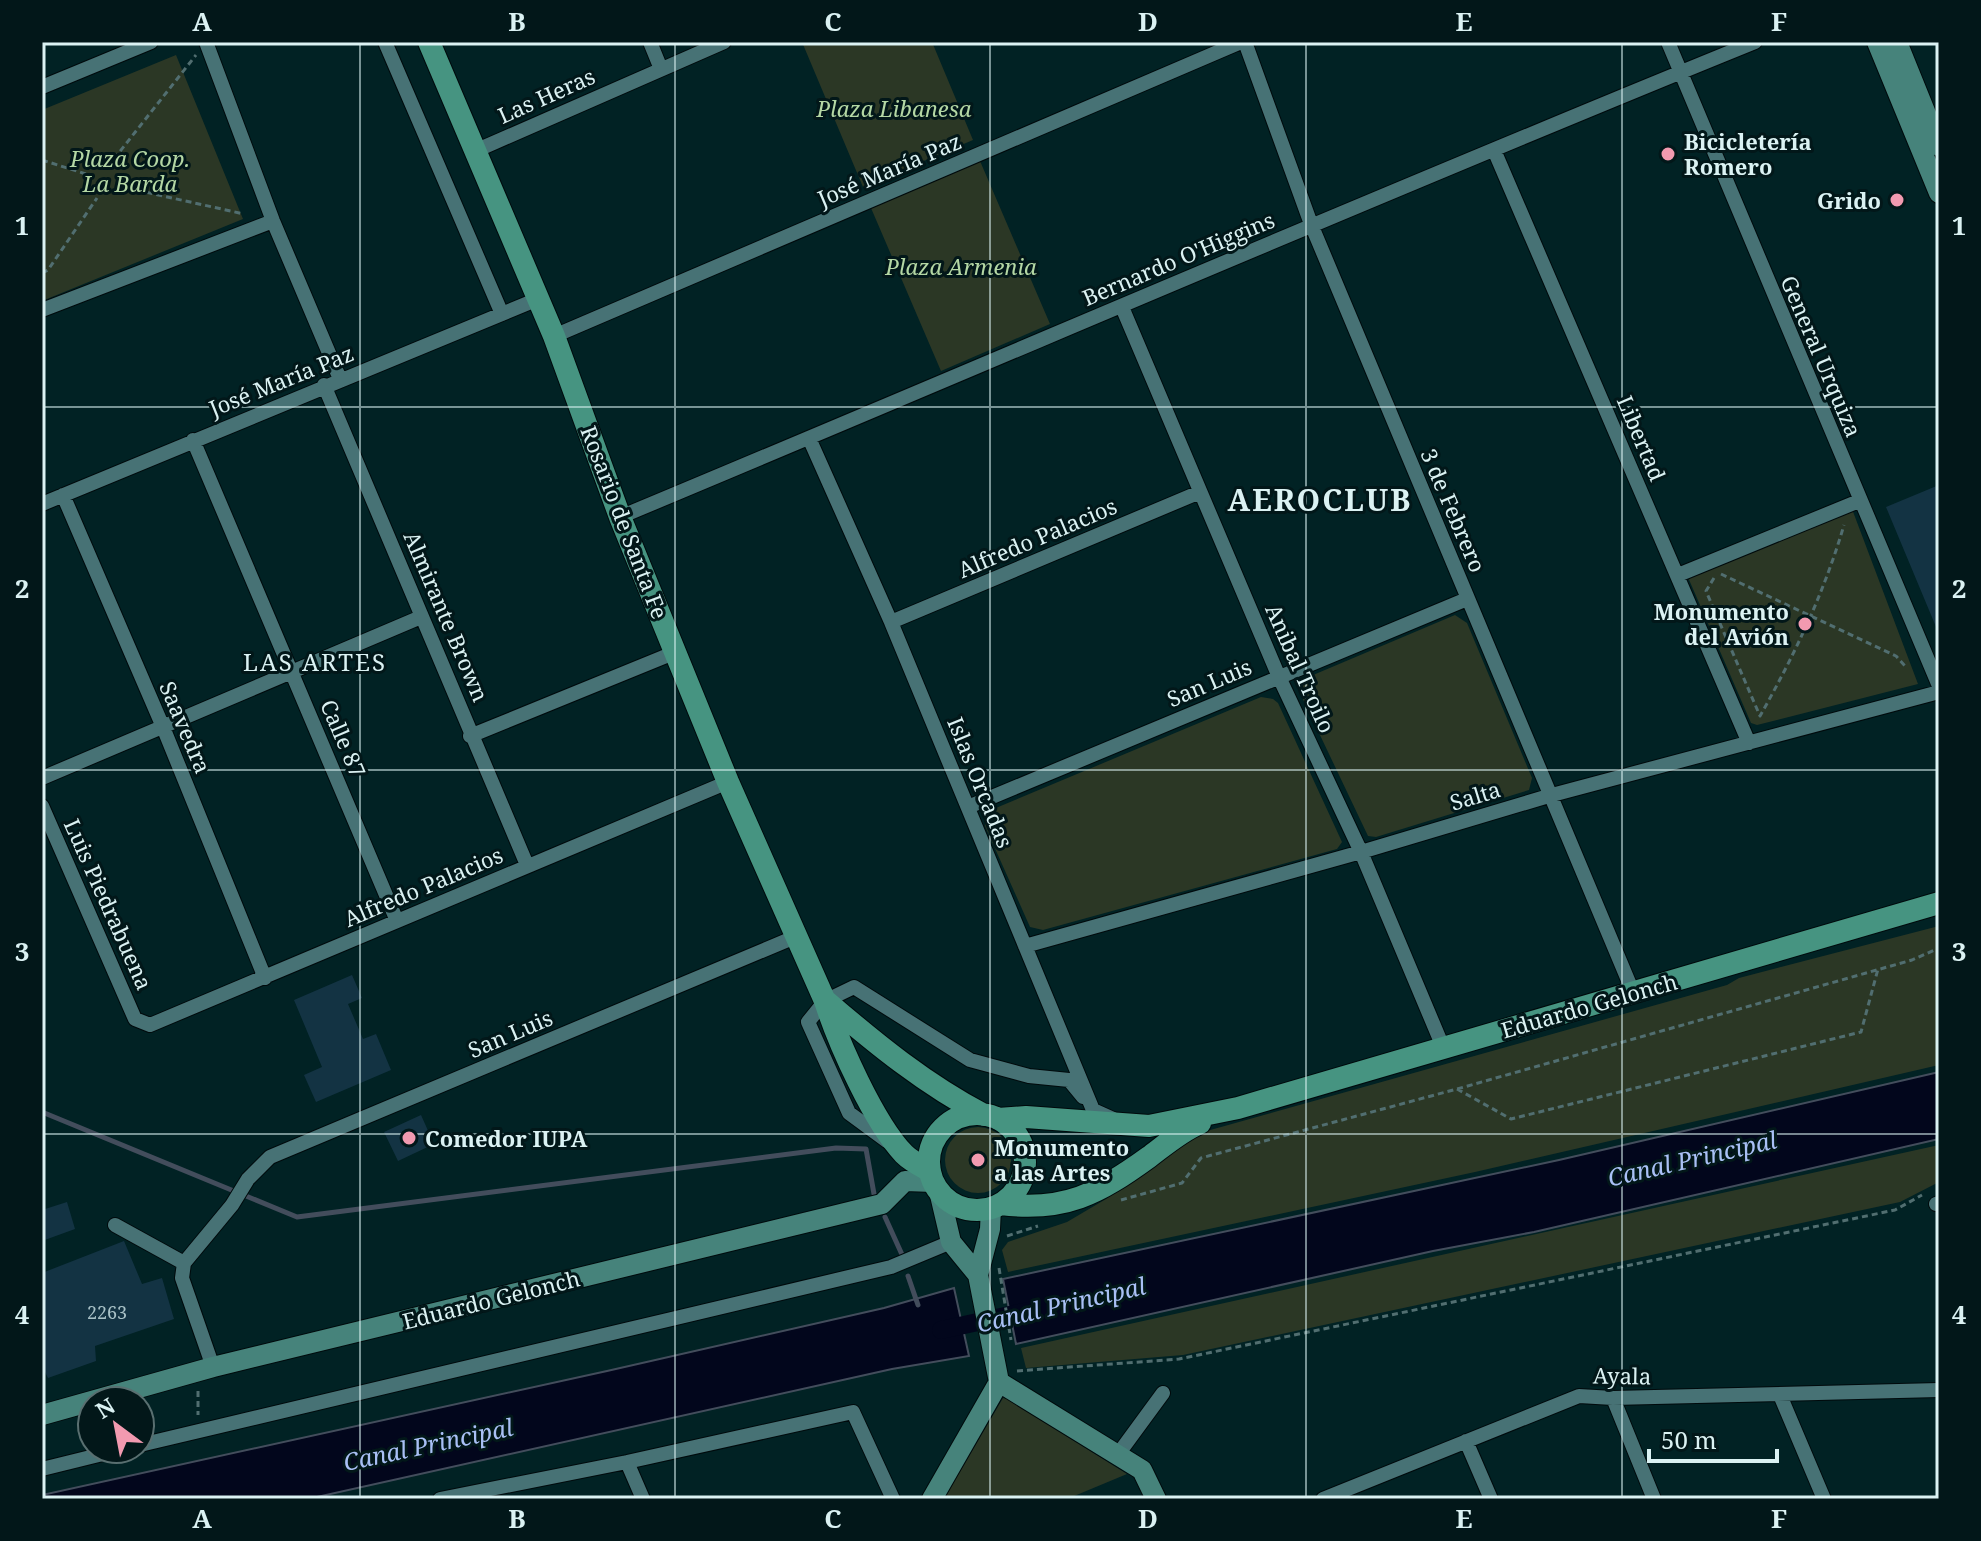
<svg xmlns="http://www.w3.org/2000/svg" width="1981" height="1541" viewBox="0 0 1981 1541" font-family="'Noto Serif',serif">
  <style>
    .green { fill: #2b3725 }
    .water { fill: #02061c; stroke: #434d5c; stroke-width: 2 }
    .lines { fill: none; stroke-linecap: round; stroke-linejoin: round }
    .stream { stroke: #434d5c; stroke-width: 5 }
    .canal { stroke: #02061c; stroke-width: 18 }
    .building { fill: #133343 }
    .street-casing { stroke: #000a0c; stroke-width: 16 }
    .secondary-casing { stroke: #000a0c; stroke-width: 22 }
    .primary-casing { stroke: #000a0c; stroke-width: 24 }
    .path { stroke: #516e70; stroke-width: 3; stroke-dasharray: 6 4; stroke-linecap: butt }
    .street { stroke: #477275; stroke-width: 14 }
    .secondary { stroke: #46837b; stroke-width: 20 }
    .primary { stroke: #469481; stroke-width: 22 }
    .grid { fill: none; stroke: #dbf2f3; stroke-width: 2; stroke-opacity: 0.55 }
    .poi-dot { fill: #f29ab0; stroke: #021719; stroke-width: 3 }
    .labels { text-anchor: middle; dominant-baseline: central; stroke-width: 6; stroke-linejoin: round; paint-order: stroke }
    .number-label { font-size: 18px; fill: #a9c2c7 }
    .street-label { font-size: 22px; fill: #dbf2f3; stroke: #021719 }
    .park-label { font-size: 22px; font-style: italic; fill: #b4d7a4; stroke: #021719 }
    .poi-label { font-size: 22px; font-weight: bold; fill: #dbf2f3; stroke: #021719; text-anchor: start }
    .neighbourhood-label { font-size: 24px; letter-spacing: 2px; fill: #dbf2f3; stroke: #021719 }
    .water-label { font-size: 24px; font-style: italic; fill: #a9c0f5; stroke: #021719 }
    .district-label { font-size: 30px; font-weight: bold; letter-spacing: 2px; fill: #dbf2f3; stroke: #021719 }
    .neatline { fill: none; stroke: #dbf2f3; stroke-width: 3 }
    .grid-label { font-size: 26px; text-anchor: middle; font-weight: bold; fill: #dbf2f3 }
  </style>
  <rect width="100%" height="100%" fill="#012224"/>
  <path class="green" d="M802 42H932L973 140 863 187Z
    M176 55 243 219 42 301V110Z
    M980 161 1050 324 941 371 871 208Z
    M1852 509 1918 684 1757 725 1751 723 1687 575Z
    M1455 615 1467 623 1532 778 1529 790 1376 837 1368 836 1300 693 1299 683 1306 678Z
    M1261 697 1273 699 1278 703 1342 842 1337 849 1043 930 1030 927 985 826 986 814 991 810Z
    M1939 926V1065L1475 1172 1008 1272 1002 1250 1008 1242 1067 1222 1106 1199 1148 1166 1196 1134 1727 985 1739 978Z
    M945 1160a33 33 0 1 1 66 0a33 33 0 1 1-66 0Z
    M1939 1145V1182L1900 1202 1183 1355 1026 1368 1021 1348Z
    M1003 1398 1007 1399 1127 1474 1067 1499H944Z"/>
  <path class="water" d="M1939 1072V1139L1534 1232 1433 1251 1016 1344 1003 1279 1559 1160Z
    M954 1288 969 1356 892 1369 308 1499H42V1495L607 1371 884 1308Z"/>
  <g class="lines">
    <path class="stream" d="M42 1112 297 1217 836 1148 866 1149 874 1194
      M885 1217 904 1259
      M908 1276 918 1305"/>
    <path class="canal" d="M941 1330 1033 1310"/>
  </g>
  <path class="building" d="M1939 485V634L1886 507Z
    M352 975 362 998 348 1004 363 1039 376 1034 391 1070 316 1102 304 1075 322 1067 294 1000Z
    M421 1115 434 1144 398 1161 384 1132Z
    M67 1202 75 1229 42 1241V1210Z
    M124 1241 142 1284 162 1278 174 1319 95 1346 96 1361 48 1378 42 1366V1273Z"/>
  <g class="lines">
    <g class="street-casing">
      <path id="street" d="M206 42 273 221 340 379
        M385 42 502 314
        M650 42 661 69
        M1245 42 1311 224 1633 992
        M1668 42 1939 686
        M42 87 151 42
        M1494 150 1749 743
        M475 151 724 42
        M1122 307 1279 677 1361 852 1443 1047
        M42 310 273 221
        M554 336 1241 42
        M324 385 527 865
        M809 438 891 622 1093 1110 1113 1119
        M193 440 397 921
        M63 495 163 727 265 978
        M42 504 538 299
        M620 517C999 359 1375 196 1755 42
        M1678 575 1859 501
        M891 622 1200 492
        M470 736 676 652
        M42 778 421 617
        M42 806 135 1019 150 1025 728 782
        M968 807 1467 599
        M1025 946 1361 852 1552 795 1939 692
        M887 1141 849 1113 808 1022 825 1001 854 987 970 1060 1029 1076 1069 1080 1083 1097
        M1936 1204 1939 1203
        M115 1225 184 1263
        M213 1367 182 1278 184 1263 232 1205 248 1179 270 1157 795 937
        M1780 1395 1824 1499
        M1613 1398 1654 1499
        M1466 1441 1491 1499
        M140 1445 891 1267 951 1242
        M1119 1453 1163 1393
        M627 1462 643 1499
        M42 1469 123 1449
        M440 1499 627 1462 853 1412 893 1499
        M1323 1499 1579 1396 1613 1398 1939 1390"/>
    </g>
    <g class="secondary-casing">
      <path id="secondary" d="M1877 42 1939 193
        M1897 42 1939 146
        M939 1191 951 1242 978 1275
        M991 1208 990 1229 978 1275 999 1382 1142 1470 1156 1499
        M42 1415 213 1367 882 1204 905 1181 933 1182
        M932 1499 999 1382"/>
    </g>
    <g class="primary-casing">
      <path id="primary" d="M429 42 554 336 620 517 728 782 825 1001C838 1042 874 1123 904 1154 911 1161 921 1166 930 1171
        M826 1001C876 1044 925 1084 984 1115
        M929 1162a48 48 0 1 1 96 0a48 48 0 1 1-96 0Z
        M998 1119 1026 1117 1149 1126 1238 1108 1939 903
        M1001 1204C1065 1212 1098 1194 1149 1157 1165 1145 1181 1131 1200 1123"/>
    </g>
    <path class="path" d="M114 159 196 55
      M42 160 86 174
      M127 188 244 214
      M42 273 48 270 97 198
      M1721 574 1896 656 1906 667
      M1714 578 1706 591 1760 716C1795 654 1824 593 1844 525
      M1457 1089 1511 1119 1861 1032 1878 969
      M1121 1200 1182 1183 1201 1158 1457 1089 1912 960 1939 948
      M1007 1236 1038 1226
      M999 1268 1011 1340
      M1017 1371 1179 1359 1895 1210 1922 1195
      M198 1391V1415"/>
    <use href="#street" class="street"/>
    <use href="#secondary" class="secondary"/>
    <use href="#primary" class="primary"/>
  </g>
  <path class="grid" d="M360 42V1499M675 42V1499M990 42V1499M1306 42V1499M1622 42V1499M42 407H1939M42 770H1939M42 1134H1939"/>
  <g class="poi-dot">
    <circle cx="1668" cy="154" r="8"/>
    <circle cx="1897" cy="200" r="8"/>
    <circle cx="1805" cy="624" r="8"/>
    <circle cx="409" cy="1138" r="8"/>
    <circle cx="978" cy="1160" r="8"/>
  </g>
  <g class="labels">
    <g class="number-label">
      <text x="107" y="1312">2263</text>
    </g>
    <g class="street-label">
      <text transform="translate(546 95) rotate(-24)">Las Heras</text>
      <text transform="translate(889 169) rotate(-23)">José María Paz</text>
      <text transform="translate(1178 258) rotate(-23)">Bernardo O'Higgins</text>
      <text transform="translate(1822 356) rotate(67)">General Urquiza</text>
      <text transform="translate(281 380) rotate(-22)">José María Paz</text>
      <text transform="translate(1642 438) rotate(67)">Libertad</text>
      <text transform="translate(1454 510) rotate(67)">3 de Febrero</text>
      <text transform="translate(625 522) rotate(69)">Rosario de Santa Fe</text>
      <text transform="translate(1037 537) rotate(-23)">Alfredo Palacios</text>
      <text transform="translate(447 616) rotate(67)">Almirante Brown</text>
      <text transform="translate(1301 668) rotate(66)">Anibal Troilo</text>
      <text transform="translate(1209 682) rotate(-23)">San Luis</text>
      <text transform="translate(186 727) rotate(67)">Saavedra</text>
      <text transform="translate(344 738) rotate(67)">Calle 87</text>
      <text transform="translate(981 782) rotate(68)">Islas Orcadas</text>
      <text transform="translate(1475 795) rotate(-17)">Salta</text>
      <text transform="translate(423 886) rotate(-23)">Alfredo Palacios</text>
      <text transform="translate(109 904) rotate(66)">Luis Piedrabuena</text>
      <text transform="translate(1589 1005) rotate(-16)">Eduardo Gelonch</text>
      <text transform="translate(510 1033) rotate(-23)">San Luis</text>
      <text transform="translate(491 1299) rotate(-14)">Eduardo Gelonch</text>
      <text transform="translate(1622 1375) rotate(1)">Ayala</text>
    </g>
    <g class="park-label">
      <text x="894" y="108">Plaza Libanesa</text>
      <text x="130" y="158">Plaza Coop.<tspan x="130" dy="25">La Barda</tspan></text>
      <text x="961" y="266">Plaza Armenia</text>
    </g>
    <g class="poi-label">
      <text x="1684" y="141">Bicicletería<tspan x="1684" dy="25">Romero</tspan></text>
      <text x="1881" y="200" text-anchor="end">Grido</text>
      <text x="1789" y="611" text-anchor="end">Monumento<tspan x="1789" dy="25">del Avión</tspan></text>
      <text x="425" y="1138">Comedor IUPA</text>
      <text x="994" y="1147">Monumento<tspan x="994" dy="25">a las Artes</tspan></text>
    </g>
    <g class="neighbourhood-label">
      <text x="315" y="661">LAS ARTES</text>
    </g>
    <g class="water-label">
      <text transform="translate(1692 1158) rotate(-13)">Canal Principal</text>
      <text transform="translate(1061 1304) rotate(-13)">Canal Principal</text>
      <text transform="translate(428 1444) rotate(-12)">Canal Principal</text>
    </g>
    <g class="district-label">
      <text x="1320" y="499">AEROCLUB</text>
    </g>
  </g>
  <rect width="1981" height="1541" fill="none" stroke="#021719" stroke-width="88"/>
  <g transform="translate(116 1425) rotate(328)"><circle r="38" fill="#021719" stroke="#596f70" stroke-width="2"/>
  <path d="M0-6L14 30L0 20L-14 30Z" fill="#f29ab0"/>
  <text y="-12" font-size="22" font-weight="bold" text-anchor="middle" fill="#dbf2f3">N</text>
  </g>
  <path d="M1649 1449v12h128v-12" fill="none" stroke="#dbf2f3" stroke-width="4"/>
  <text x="1661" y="1449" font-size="24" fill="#dbf2f3" stroke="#021719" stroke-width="6" paint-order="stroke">50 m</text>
  <rect x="44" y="44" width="1893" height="1453" class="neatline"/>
  <g class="grid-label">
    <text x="202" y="31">A</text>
    <text x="517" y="31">B</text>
    <text x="833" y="31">C</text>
    <text x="1148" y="31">D</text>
    <text x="1464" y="31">E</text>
    <text x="1779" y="31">F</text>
    <text x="22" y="235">1</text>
    <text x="1959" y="235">1</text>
    <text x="22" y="598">2</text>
    <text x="1959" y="598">2</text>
    <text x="22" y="961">3</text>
    <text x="1959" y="961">3</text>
    <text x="22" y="1324">4</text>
    <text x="1959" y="1324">4</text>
    <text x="202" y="1528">A</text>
    <text x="517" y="1528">B</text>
    <text x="833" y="1528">C</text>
    <text x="1148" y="1528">D</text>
    <text x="1464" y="1528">E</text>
    <text x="1779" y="1528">F</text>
  </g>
</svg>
